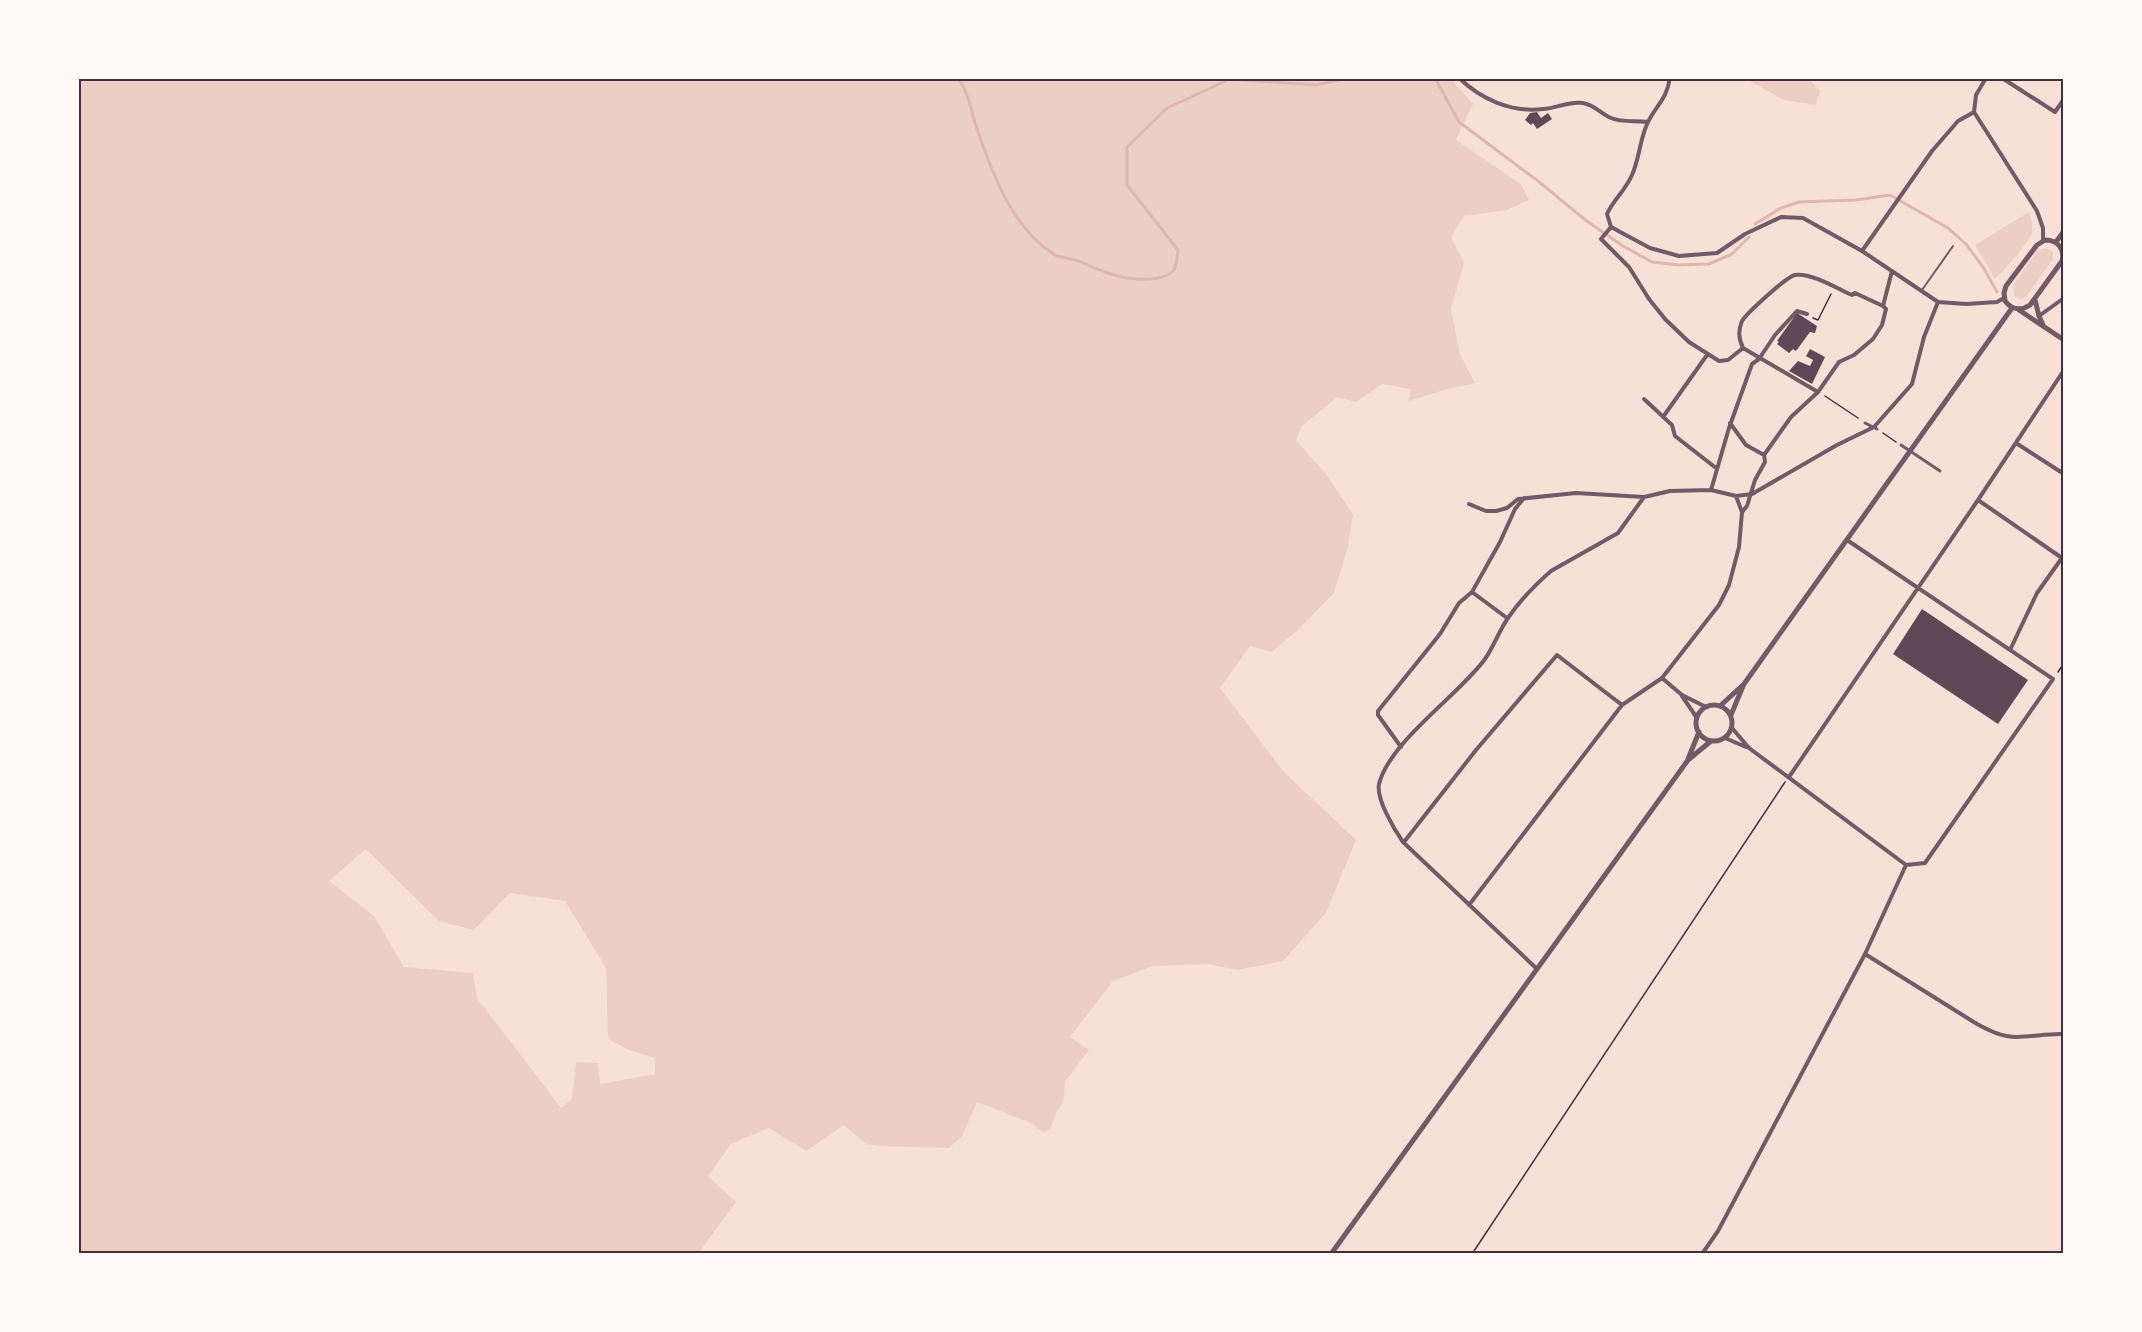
<svg xmlns="http://www.w3.org/2000/svg" width="2142" height="1332" viewBox="0 0 2142 1332" font-family="'Asap Condensed',sans-serif">
  <style>
    .green { fill: #ebcfc5; fill-rule: evenodd }
    .lines { fill: none; stroke-linecap: round; stroke-linejoin: round }
    .stream { stroke: #dcb8b0; stroke-width: 3 }
    .building { fill: #644757 }
    .path { stroke: #4a2c40; stroke-width: 1.5 }
    .service { stroke: #755966; stroke-width: 2 }
    .pedestrian { stroke: #755966; stroke-width: 3 }
    .minor { stroke: #755966; stroke-width: 4 }
    .tertiary { stroke: #755966; stroke-width: 5 }
    .neatline { fill: none; stroke: #4a2c40; stroke-width: 2 }
  </style>
  <rect width="100%" height="100%" fill="#f7e1d7"/>
  <path class="green" d="M78 78H1450L1473 104 1456 140 1521 184 1529 200 1507 210 1464 216 1451 237 1464 263 1451 309 1460 354 1475 383 1444 390 1409 401 1411 389 1382 384 1356 402 1337 397 1302 426 1296 440 1326 474 1353 515 1348 547 1334 593 1298 630 1272 652 1250 646 1220 688 1284 772 1356 840 1326 913 1283 961 1237 970 1208 964 1153 966 1113 981 1070 1037 1089 1050 1065 1082 1063 1103 1056 1113 1051 1128 1044 1133 1031 1123 977 1102 962 1136 949 1148 880 1146 866 1144 844 1125 806 1151 769 1128 731 1144 708 1176 736 1202 698 1254H78ZM366 849 439 921 474 930 510 893 565 901 606 968 608 1039 629 1050 655 1058V1074L600 1084 598 1063 576 1062 572 1099 561 1108 477 998 473 973 404 967 374 916 329 881Z
    M1744 78H1808L1820 91 1816 105 1784 100Z
    M2029 212C2031 219 2033 225 2032 232 2030 242 2004 271 1995 279L1975 245Z
    M2046 248 2053 252V259L2026 297 2020 299 2014 296 2013 285 2038 250Z"/>
  <g class="lines">
    <path class="stream" d="M958 78C969 93 971 111 977 129 993 175 1012 228 1055 255 1063 259 1073 258 1081 262 1099 270 1117 278 1137 279 1148 280 1170 279 1175 268 1177 262 1177 256 1178 250L1127 185V147L1167 108 1230 79 1316 85 1348 78
      M1435 78 1459 122 1538 181 1588 222 1623 246 1652 262 1679 265 1709 264 1732 254 1749 237
      M1755 224 1781 208 1799 202 1856 200 1890 195 1948 228 1966 244 1983 267 1997 292"/>
  </g>
  <path class="building" d="M1537 112 1541 118 1548 113 1552 119 1537 129 1533 123 1531 125 1525 120 1530 113Z
    M1797 313 1817 326 1815 333 1810 332 1796 351 1793 349 1789 353 1777 344 1779 342 1777 341Z
    M1810 349 1825 357 1812 384 1789 371 1798 361 1810 366 1813 360 1806 356Z
    M1922 609 2028 680 1998 724 1893 654Z"/>
  <g class="lines">
    <path class="path" d="M1813 318 1818 320 1831 294
      M1825 396 1858 418
      M1883 433 1896 442
      M2058 672 2064 663
      M1472 1254 1785 782"/>
    <path class="service" d="M1922 290 1953 246"/>
    <path class="pedestrian" d="M1865 423 1877 429
      M1901 445 1940 471"/>
    <path class="minor" d="M1459 78C1481 99 1511 113 1543 109 1557 108 1569 101 1583 103 1595 105 1601 114 1611 118 1623 123 1635 120 1648 122
      M1670 78C1666 100 1658 103 1649 120 1640 136 1640 157 1632 175 1625 191 1614 199 1607 214L1611 227 1650 248 1679 256 1717 253 1745 234 1781 217 1803 218 1862 251 1938 302 1966 304 1997 302 2004 298
      M1986 78 1976 95 1974 112 2037 211 2043 228V240
      M2002 78 2055 112 2064 99
      M1611 227 1601 239 1629 267 1649 299 1665 319 1689 342 1719 361 1728 360 1743 348
      M1862 251 1932 151 1958 121 1974 112
      M2039 316 2064 298
      M1818 392 1743 348C1739 340 1738 330 1742 321 1747 313 1786 277 1795 275 1810 272 1838 289 1852 295L1855 293 1883 306
      M1644 399 1672 425 1675 436 1716 468
      M1663 417 1707 355
      M1730 423 1746 445 1764 455
      M2016 443 2064 474
      M1711 490 1729 428 1752 364 1759 359 1775 335 1797 311 1807 314
      M1736 496 1742 512
      M1978 500 2062 558
      M1469 504 1486 511H1496L1507 508 1518 499 1576 493 1644 497 1670 491 1711 490 1736 496 1752 494 1837 445 1874 427 1912 384 1924 337 1938 302
      M1847 540 2053 679 1925 863 1906 865
      M1472 592 1507 618
      M2010 650 2037 593 2064 555
      M1662 678 1682 695 1706 707
      M1682 696 1697 718
      M1732 728 1749 748 1906 865
      M1725 738 1746 747
      M1401 747 1378 715V711L1440 634 1459 603 1472 592 1500 542 1515 509 1524 498
      M1789 777 1978 500 2064 370
      M1404 842 1476 750 1557 655 1622 705
      M1469 905 1622 705 1662 678 1719 605 1729 585 1739 547 1742 512 1747 506 1755 480 1765 462 1764 455 1791 417 1818 392 1839 362 1854 355 1873 339 1882 325 1886 309 1883 306 1892 271
      M1865 954 1977 1024C1990 1031 2002 1037 2017 1037 2033 1037 2048 1033 2064 1034
      M1537 969 1403 842C1394 829 1376 799 1379 784 1390 741 1459 695 1485 659 1494 646 1499 631 1508 618 1519 602 1536 584 1551 571L1618 533 1644 497
      M1702 1254 1718 1231 1865 954 1906 865"/>
    <path class="tertiary" d="M2045 240C2058 240 2065 249 2062 261L2030 305C2021 311 2012 310 2005 301L2004 293 2006 286 2037 245Z
      M2056 242 2064 231
      M2035 300 2039 316 2043 325
      M2019 310 2064 340
      M1696 723a18 18 0 1 1 36 0a18 18 0 1 1-36 0Z
      M1720 706 1744 684 2012 308
      M1731 715 1743 686
      M1688 759 1699 732
      M1331 1254 1688 760 1711 741"/>
  </g>
  <rect width="2142" height="1332" fill="none" stroke="#fffaf5" stroke-width="159"/>
  <rect x="80" y="80" width="1982" height="1172" class="neatline"/>
</svg>
